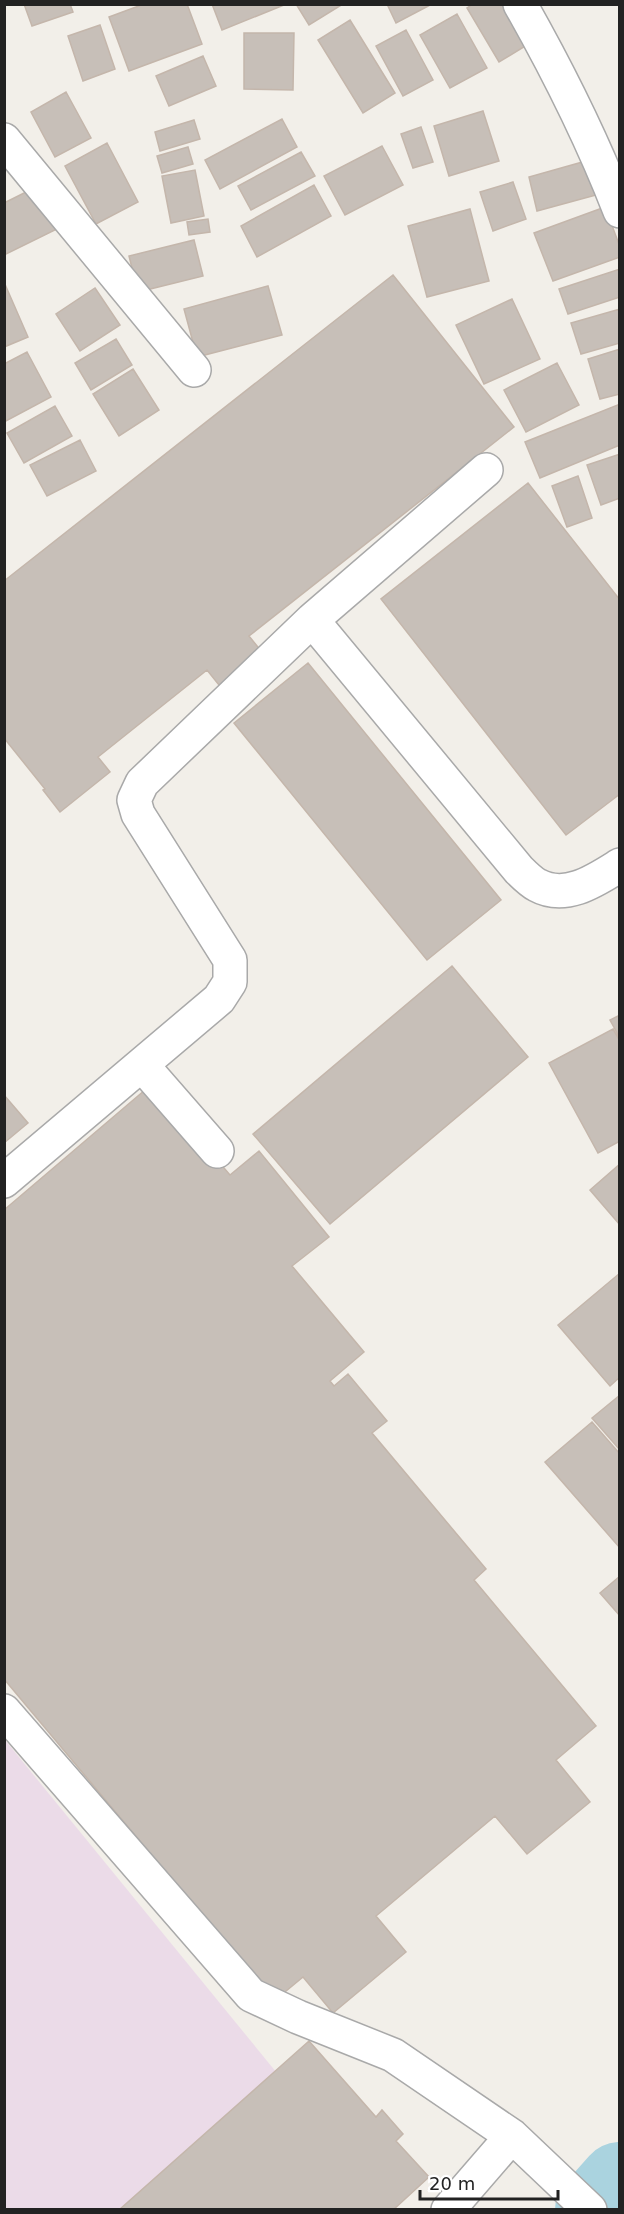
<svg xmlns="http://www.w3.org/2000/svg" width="624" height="2214" viewBox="0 0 624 2214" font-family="'DejaVu Sans',sans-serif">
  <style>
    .industrial { fill: #ebdbe8 }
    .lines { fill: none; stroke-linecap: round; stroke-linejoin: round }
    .river { stroke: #aad3df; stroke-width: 82 }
    .building { fill: #c7bfb8; stroke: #c4b6ab; stroke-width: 1.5 }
    .minor-casing { stroke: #a9a9a9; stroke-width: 36 }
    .minor { stroke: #fff; stroke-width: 33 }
  </style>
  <rect width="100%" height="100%" fill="#f2efe9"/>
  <path class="industrial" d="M5 1740 388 2209H5Z"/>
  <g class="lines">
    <path class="river" d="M596 2210 620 2183"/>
  </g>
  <path class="building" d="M24 4H70L73 12 32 26Z
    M144 4H187L202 44 129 71 109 17Z
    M212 4H284V5L222 30Z
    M296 4H343L309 25Z
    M387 4H432L396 23Z
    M473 4H503L527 45 499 62 467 8Z
    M457 14 487 68 450 88 420 35Z
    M350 20 395 93 363 113 318 40Z
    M100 25 115 69 83 81 68 36Z
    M406 30 433 80 403 96 376 46Z
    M244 33H294L293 90 244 89Z
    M203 56 216 86 169 106 156 76Z
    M66 92 91 138 55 157 31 112Z
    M483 111 499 161 449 176 434 126Z
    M282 119 297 147 220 189 205 160Z
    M194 120 200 139 160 151 155 132Z
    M421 127 433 162 413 168 401 134Z
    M107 143 138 202 96 224 65 166Z
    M382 146 403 185 345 215 324 176Z
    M188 147 193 164 162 173 157 156Z
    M301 152 315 176 251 210 238 186Z
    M586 161 596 195 537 211 529 177Z
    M195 170 204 216 171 223 162 176Z
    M513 182 526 219 493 231 480 192Z
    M314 185 331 216 257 257 241 226Z
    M36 187 57 229 4 255V203Z
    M605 207 620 247V257L553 281 534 233Z
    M470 209 489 281 427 297 408 226Z
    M208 219 210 232 189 235 187 222Z
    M194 240 203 276 138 292 129 256Z
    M620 269V297L568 314 559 289Z
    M393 275 514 427 249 636 265 656 223 690 207 670 98 757 110 772 60 812 43 790 45 789 4 738V581Z
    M4 282 28 337 4 347Z
    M268 286 282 335 197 357 184 309Z
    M95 288 120 325 80 351 56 314Z
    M512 299 540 359 484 384 456 325Z
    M620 309V343L581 354 571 323Z
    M116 339 132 365 91 390 75 363Z
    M620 349V394L600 399 588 359Z
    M27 352 51 397 4 422V364Z
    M557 363 579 405 526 432 504 390Z
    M133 369 159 410 119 436 93 394Z
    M620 404V445L540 478 525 442Z
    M55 406 72 436 24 463 7 433Z
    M80 440 96 471 47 496 30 465Z
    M620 454V498L601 505 587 465Z
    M578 476 592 518 567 527 552 486Z
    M528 483 620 600V794L566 835 381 599Z
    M308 663 501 900 427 960 234 723Z
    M452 966 528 1057 330 1224 253 1134Z
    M620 1015V1038L610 1020Z
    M613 1029 620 1041V1141L598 1153 549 1063Z
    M152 1084 230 1175 259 1151 329 1237 292 1266 364 1352 330 1381 334 1386 348 1374 387 1421 372 1433 486 1569 474 1580 596 1726 556 1760 590 1802 527 1854 495 1816 376 1916 406 1952 333 2013 303 1977 274 2001 4 1679V1210Z
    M4 1095 28 1123 4 1143Z
    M620 1164V1225L590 1190Z
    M620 1273V1377L610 1386 558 1325Z
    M620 1395V1450L592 1418Z
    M592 1422 620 1454V1548L545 1462Z
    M620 1576V1616L600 1593Z
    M309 2041 376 2117 382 2110 403 2134 396 2141 429 2177 393 2210H119Z"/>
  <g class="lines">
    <g class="minor-casing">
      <path id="minor" d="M520 4C558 71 592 139 620 211
        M4 140 194 370
        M312 620 486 470
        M142 1065 217 1151
        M4 1181 219 999 230 982V960L138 814 134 800 142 783 312 620 519 870C524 875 531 882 537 885 566 901 596 880 620 865
        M4 1711 251 1995 298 2017 393 2055 512 2136 590 2210
        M448 2210 512 2136"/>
    </g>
    <use href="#minor" class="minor"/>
  </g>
  <rect width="624" height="2214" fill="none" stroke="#222222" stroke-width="12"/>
  <path d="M420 2190v9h138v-9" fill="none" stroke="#222222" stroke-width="3"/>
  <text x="429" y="2190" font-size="18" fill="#222222" stroke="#ffffff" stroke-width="4.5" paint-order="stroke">20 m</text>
</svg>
